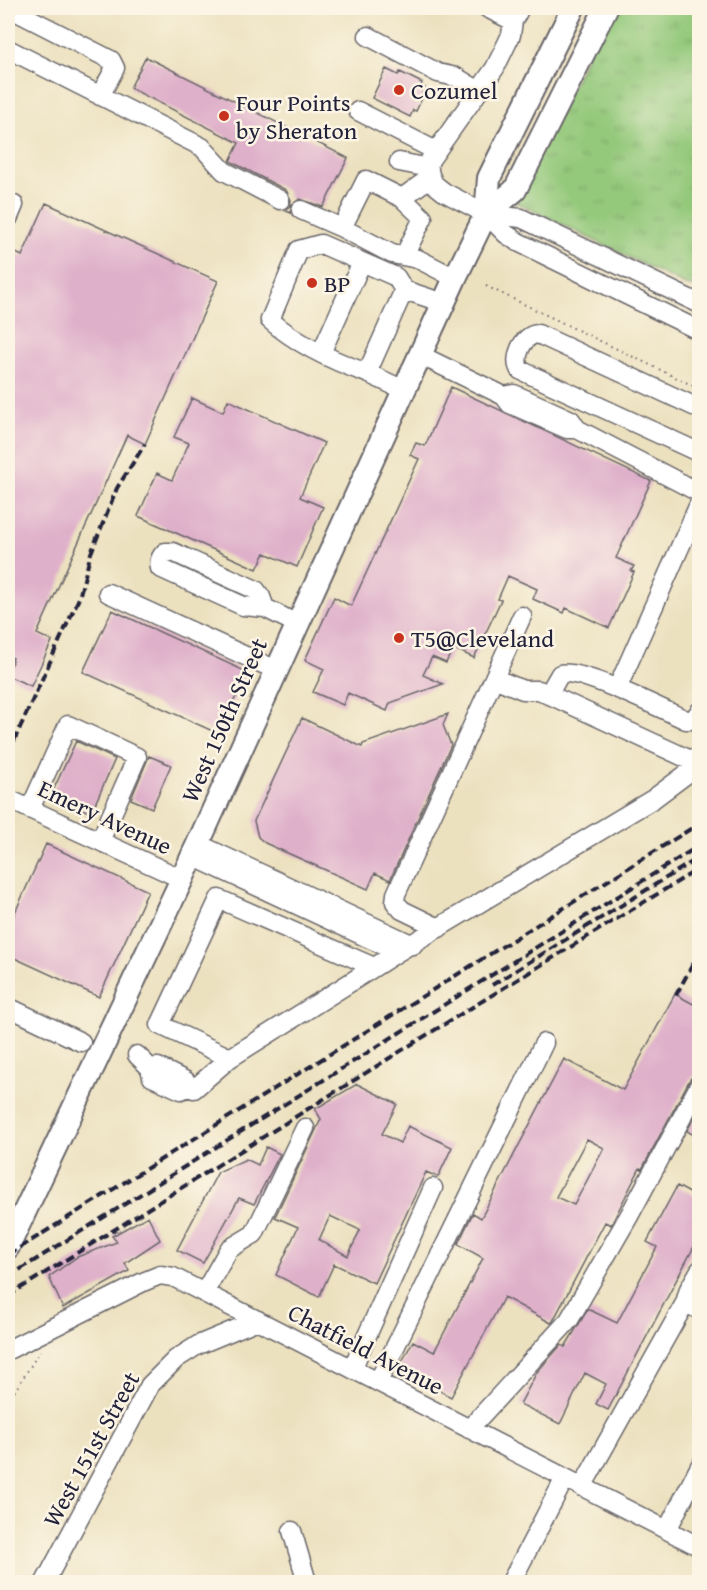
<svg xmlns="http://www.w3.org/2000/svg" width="707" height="1590" viewBox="0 0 707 1590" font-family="'Gentium Book Plus',serif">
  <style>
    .grass { fill: url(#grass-tufts); stroke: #5b765b; stroke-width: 1.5 }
    .building { fill: #dfb0ca; fill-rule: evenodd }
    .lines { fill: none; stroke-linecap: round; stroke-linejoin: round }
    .minor-casing { stroke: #696569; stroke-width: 21 }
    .major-casing { stroke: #696569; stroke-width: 26 }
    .path { stroke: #696569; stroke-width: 2; stroke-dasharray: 1.5 4.5; stroke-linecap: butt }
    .minor { stroke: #fff; stroke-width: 18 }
    .major { stroke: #fff; stroke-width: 22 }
    .rail { stroke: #22223b; stroke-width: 4; stroke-dasharray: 9 4.5; stroke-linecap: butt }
    .poi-dot { fill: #c8321e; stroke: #fcf5e5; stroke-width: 2 }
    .labels { text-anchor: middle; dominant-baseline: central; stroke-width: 5; stroke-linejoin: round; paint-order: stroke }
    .poi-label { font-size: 24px; fill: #22223b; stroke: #fcf5e5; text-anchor: start }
    .street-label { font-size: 24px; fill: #22223b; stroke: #fcf5e5 }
  </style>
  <defs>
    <pattern id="grass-tufts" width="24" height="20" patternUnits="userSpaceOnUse" patternTransform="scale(1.5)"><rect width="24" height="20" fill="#94c97b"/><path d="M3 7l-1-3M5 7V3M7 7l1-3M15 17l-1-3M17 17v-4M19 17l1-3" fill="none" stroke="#7fac6b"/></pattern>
  </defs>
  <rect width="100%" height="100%" fill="#fcf5e5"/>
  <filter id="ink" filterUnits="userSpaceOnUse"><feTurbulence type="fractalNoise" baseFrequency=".0167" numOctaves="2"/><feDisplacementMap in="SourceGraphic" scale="12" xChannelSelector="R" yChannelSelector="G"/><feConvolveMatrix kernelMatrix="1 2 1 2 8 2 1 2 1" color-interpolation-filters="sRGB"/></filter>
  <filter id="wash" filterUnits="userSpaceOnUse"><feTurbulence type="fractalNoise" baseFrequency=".008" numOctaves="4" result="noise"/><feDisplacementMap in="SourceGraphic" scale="24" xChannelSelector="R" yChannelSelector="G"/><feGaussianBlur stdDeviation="1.35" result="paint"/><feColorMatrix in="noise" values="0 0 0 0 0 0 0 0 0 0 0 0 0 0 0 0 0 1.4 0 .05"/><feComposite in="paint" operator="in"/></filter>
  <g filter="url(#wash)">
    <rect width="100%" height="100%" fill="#ece1bf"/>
    <path class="grass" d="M610 8H699V287L685 285 516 202Z"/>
    <g id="blocks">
      <path class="building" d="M146 57 348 158 323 207 300 199 291 205V213L284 210 290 206 291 200 286 190 230 161 239 143 130 88Z
        M386 69 398 75 400 72 422 83 421 86 425 88 422 93 424 94 416 111 413 110 410 117 372 98Z
        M46 203 218 281 145 444 127 435 37 634 52 641 31 686 8 676 13 658 8 656V249L22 256Z
        M451 387 651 481 616 558 634 566 631 571 634 572 609 628 566 608 564 613 533 599 537 589 508 576 498 599 501 600 474 658 453 648 446 663 432 657 423 675 443 684 390 703 387 711 348 693 343 705 313 692 324 669 305 660 334 597 351 606 419 459 410 455 416 443 425 446Z
        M192 398 223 412 228 400 324 443 300 497 323 507 297 567 265 553 257 569 138 516 157 473 172 480 189 443 174 437Z
        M112 610 247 672 219 734 83 672Z
        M448 714 443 725 451 745 390 880 375 873 368 889 265 843 258 837 254 821 302 718 362 747 363 744Z
        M76 741 115 759 91 813 51 795Z
        M149 756 171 765 152 808 131 799Z
        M46 844 148 891 99 997 8 955V928Z
        M675 994 699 1007V1073L690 1079 642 1169 640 1168 611 1225 605 1222 553 1321 551 1323 504 1297 451 1397 398 1369 413 1341 434 1352 483 1258 458 1244 473 1213 481 1218 564 1059 623 1090ZM587 1139 604 1148 574 1205 556 1197Z
        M357 1084 397 1104 382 1134 400 1143 408 1126 452 1147 438 1177 426 1172 374 1283 334 1264 319 1297 276 1275 298 1227 275 1217 321 1119 315 1109ZM330 1216 360 1230 348 1256 319 1240Z
        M699 1109V1138L687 1131Z
        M266 1147 280 1154 254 1204 239 1198 203 1263 177 1250 218 1172 246 1159 258 1165Z
        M677 1186 699 1198V1237L608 1410 596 1404 606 1384 585 1373 560 1424 520 1404 537 1372 561 1345 565 1347 588 1309 617 1323 657 1247 647 1242Z
        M148 1216 160 1240 125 1263 129 1271 63 1308 49 1277 77 1257 117 1242 112 1236Z"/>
    </g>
  </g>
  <g filter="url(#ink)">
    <use href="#blocks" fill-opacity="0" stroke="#696569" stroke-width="1.5"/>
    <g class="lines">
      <g class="minor-casing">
        <path id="minor" d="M9 8 111 60 115 68 100 96
          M487 8 513 21
          M520 8 513 21 511 35 495 68 430 160 428 167 430 175 434 184 444 192 486 214 521 218 700 304
          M368 36 438 73 456 77 479 91
          M8 49 202 147 224 171 280 200
          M358 111 436 151
          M399 162 429 168
          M431 177 402 198 366 180 342 228 392 254 418 259 455 278
          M402 198 423 218 404 256
          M301 210 342 228
          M486 214 506 234 518 242 700 331
          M8 219 14 205
          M321 353 362 262
          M420 355 504 396
          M367 373C333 361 297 344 270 320L299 250 321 244 396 277 404 290
          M404 390 367 373 404 290 444 303
          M700 409 538 334C523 334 512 359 520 370L700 453
          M577 429H567L510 404 504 396 514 394 571 420 577 429 700 493
          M108 593 276 670
          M265 608 261 597 256 590 173 552H165C160 557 158 561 160 568L243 606 265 608 297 624
          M494 678 522 616
          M617 689 700 502
          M548 695 560 674C579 667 664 710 686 720H693L700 711
          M8 799 182 879
          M30 809 68 725 137 757 100 841
          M198 844 413 945
          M192 856 398 952
          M439 928 402 910 395 902 396 894 494 678 523 690H539L699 764
          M374 967 219 899 160 1025 230 1058C286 1023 342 988 398 952L653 799 700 764
          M8 1007 81 1042
          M137 1055 150 1068
          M188 1087 186 1081 158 1067 150 1068 152 1077 181 1090 188 1087 194 1089 230 1058
          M204 1293 229 1249 254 1234 305 1128
          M685 1303 689 1289 700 1270
          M8 1350 143 1282 160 1275 173 1277 700 1547
          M352 1369 433 1188
          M378 1382 544 1043
          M469 1429 569 1320 629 1216 700 1084
          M582 1487 685 1303 700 1310
          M667 1530 700 1466
          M292 1531 307 1582
          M45 1582 150 1385 176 1359 198 1345 258 1320
          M511 1582 565 1478"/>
      </g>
      <g class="major-casing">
        <path id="major" d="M486 214 515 190 606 8
          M8 1247 182 879 455 278 486 214 489 178 573 8"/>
      </g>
      <path class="path" d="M486 286 700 389
        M8 1402 40 1351"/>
      <use href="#minor" class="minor"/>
      <use href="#major" class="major"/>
      <path class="rail" d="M8 754 79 598 91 553 117 488 145 444
        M492 985 700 857
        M676 995 700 951
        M8 1255 700 823
        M8 1277 700 845
        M8 1296 425 1036 700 868"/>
    </g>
  </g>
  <g class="poi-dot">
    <circle cx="399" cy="90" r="6"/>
    <circle cx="224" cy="116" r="6"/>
    <circle cx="312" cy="283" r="6"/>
    <circle cx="399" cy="638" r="6"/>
  </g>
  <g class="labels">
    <g class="poi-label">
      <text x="411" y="90">Cozumel</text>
      <text x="236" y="102">Four Points<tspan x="236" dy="28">by Sheraton</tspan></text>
      <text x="324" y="283">BP</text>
      <text x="411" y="638">T5@Cleveland</text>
    </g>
    <g class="street-label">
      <text transform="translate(224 720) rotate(-66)">West 150th Street</text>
      <text transform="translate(105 817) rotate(25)">Emery Avenue</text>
      <text transform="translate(366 1349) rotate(27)">Chatfield Avenue</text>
      <text transform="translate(91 1449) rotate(-61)">West 151st Street</text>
    </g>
  </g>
  <rect width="707" height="1590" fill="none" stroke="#fcf5e5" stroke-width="30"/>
</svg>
